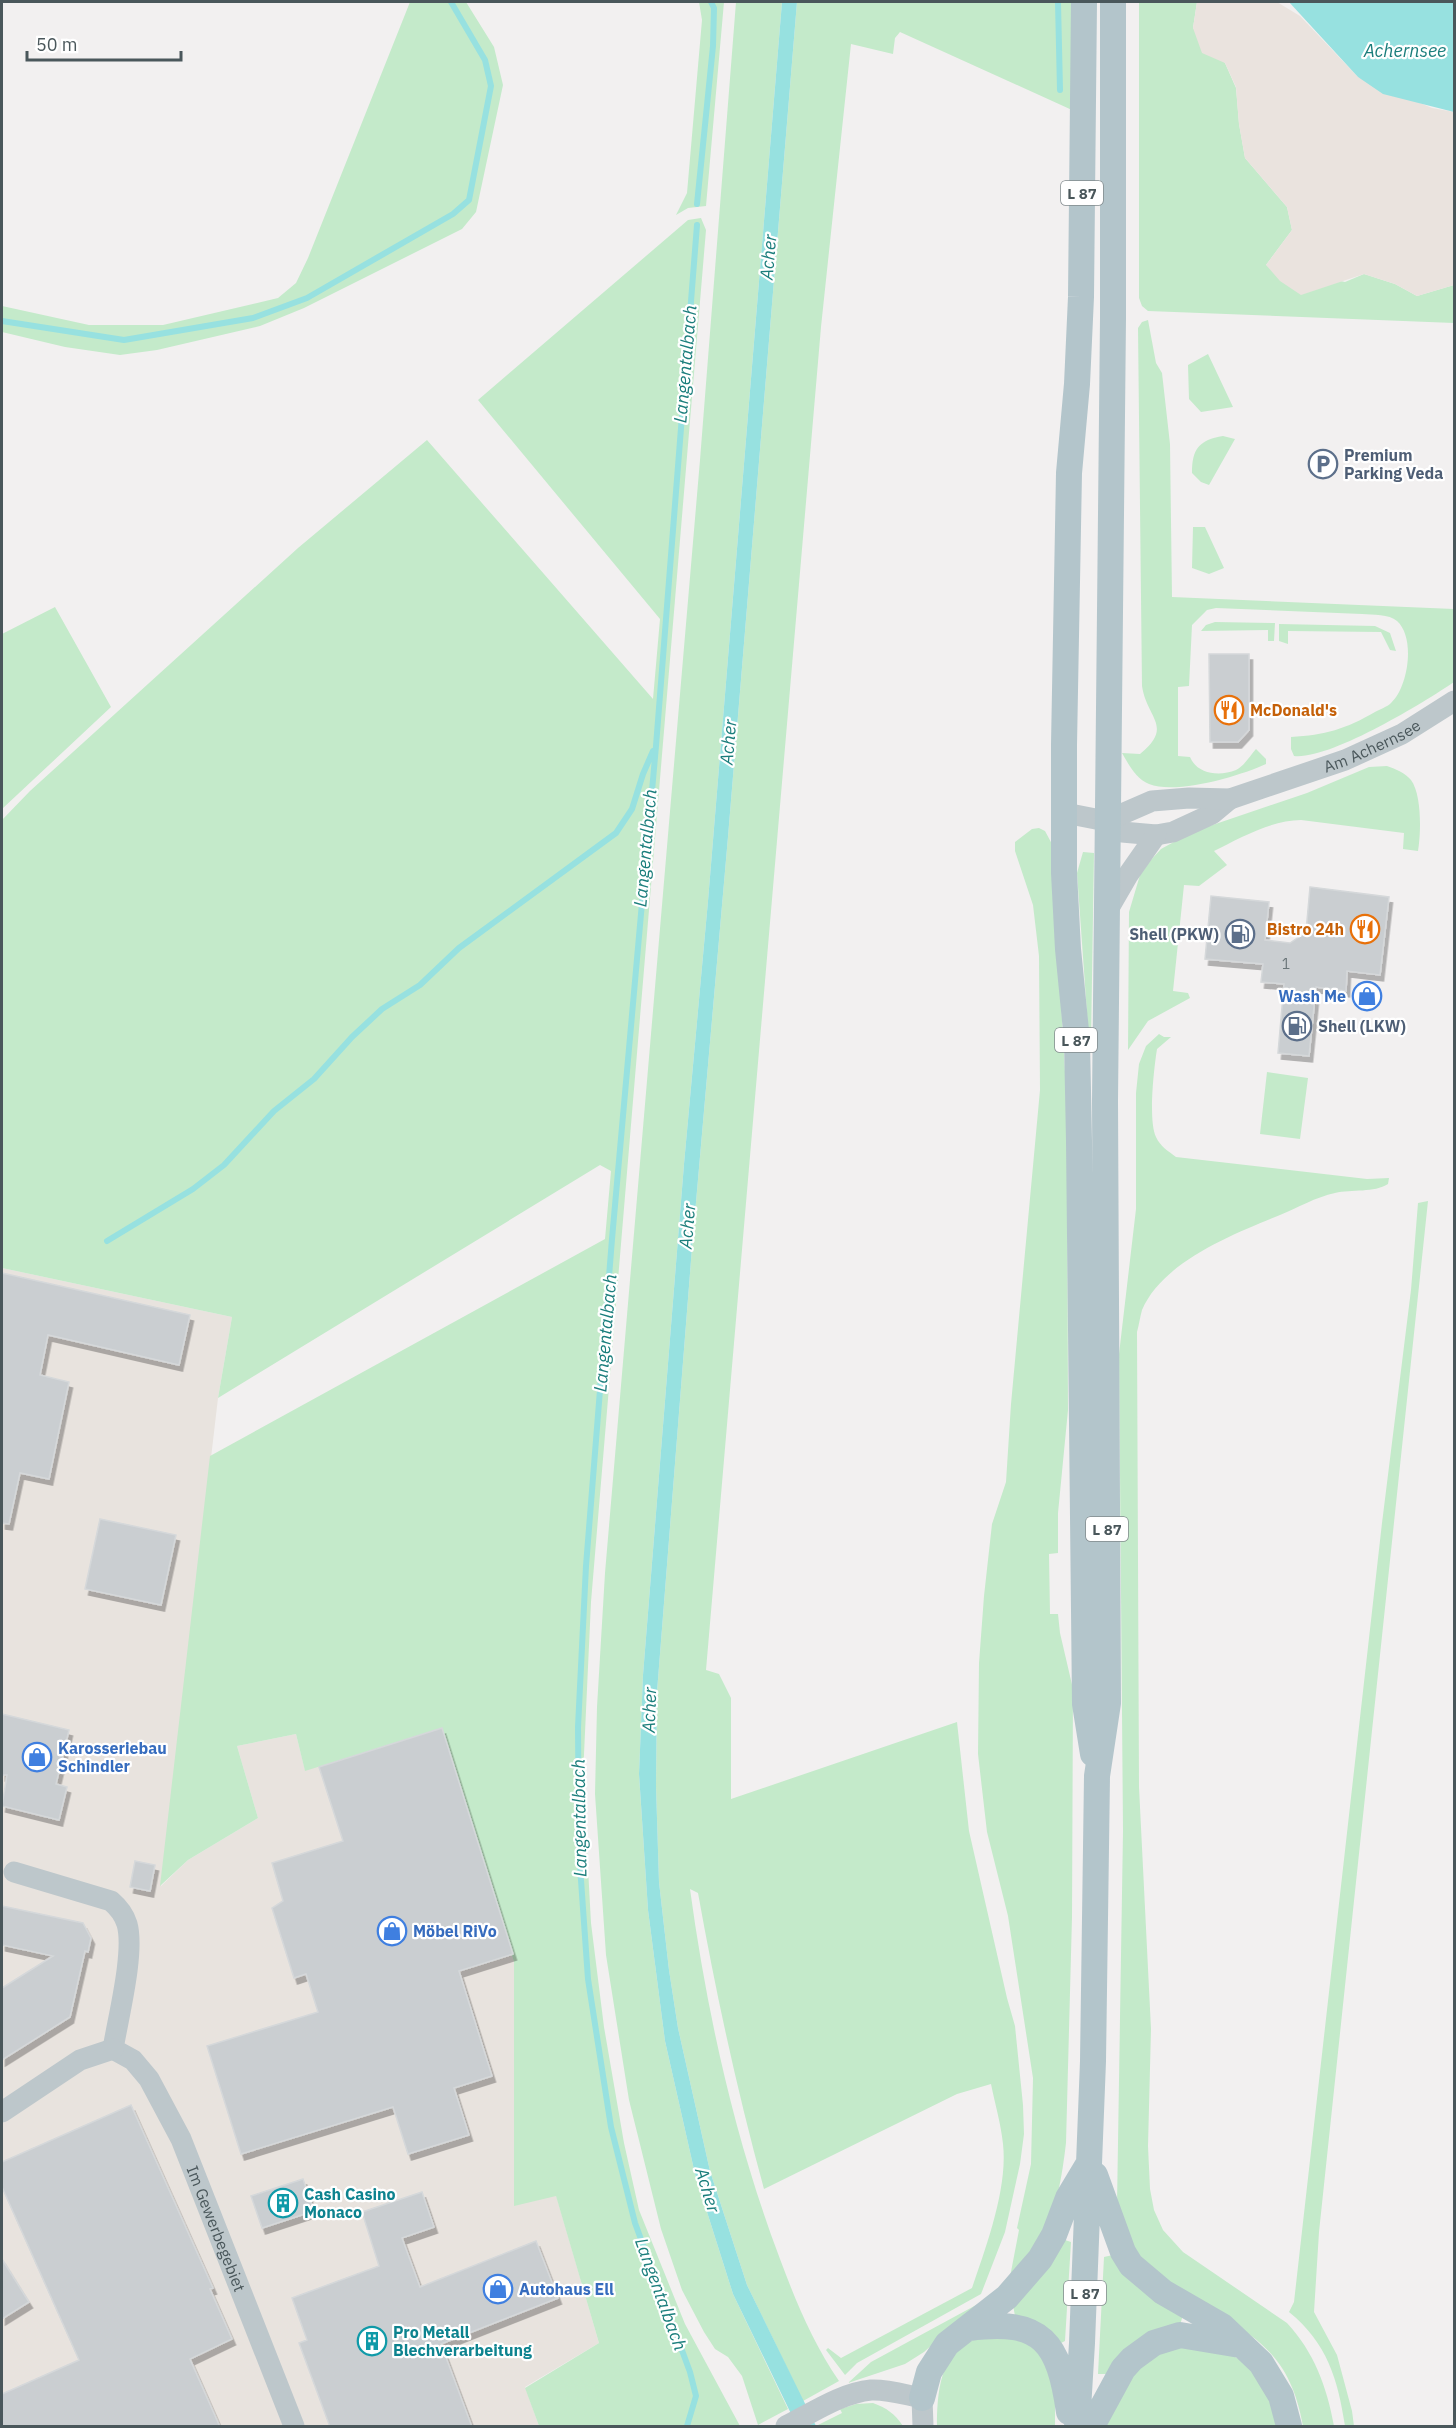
<svg xmlns="http://www.w3.org/2000/svg" width="1456" height="2428" viewBox="0 0 1456 2428" font-family="'IBM Plex Sans',sans-serif">
  <style>
    .commercial { fill: #e8e3de }
    .green { fill: #c4eaca }
    .sand { fill: #eae3de }
    .water { fill: #97e1e0 }
    .lines { fill: none; stroke-linecap: round; stroke-linejoin: round }
    .stream { stroke: #97e1e0; stroke-width: 6 }
    .building { fill: #caced1; stroke: #d5d8da; stroke-width: 1.5; filter: url(#shadow) }
    .minor { stroke: #bdc7cb; stroke-width: 21 }
    .major { stroke: #b3c5cb; stroke-width: 26 }
    .labels { text-anchor: middle; dominant-baseline: central; stroke-width: 4.5; stroke-linejoin: round; paint-order: stroke }
    .number-label { font-size: 14px; fill: #6a7578 }
    .shield { fill: #fff; stroke: #80898c; stroke-width: 1.5 }
    .shield-label { font-size: 15px; font-weight: bold; fill: #4a575b }
    .service-label { font-size: 16px; font-weight: bold; fill: #4e5e75; stroke: #fff; text-anchor: start }
    .food-label { font-size: 16px; font-weight: bold; fill: #c56008; stroke: #fff; text-anchor: start }
    .street-label { font-size: 16px; fill: #4a575b; stroke: #fff }
    .shop-label { font-size: 16px; font-weight: bold; fill: #366cbe; stroke: #fff; text-anchor: start }
    .culture-label { font-size: 16px; font-weight: bold; fill: #0d838f; stroke: #fff; text-anchor: start }
    .water-label { font-size: 18px; font-style: italic; fill: #1b7e7c; stroke: #fff }
  </style>
  <defs>
    <filter id="shadow"><feDropShadow dx="3.5" dy="6" stdDeviation="0" flood-color="#0004"/></filter>
  </defs>
  <rect width="100%" height="100%" fill="#f2f0f0"/>
  <path class="commercial" d="M2 1268 232 1317 218 1398 161 1886 188 1860 258 1818 237 1746 296 1734 305 1770 442 1728 514 1962V2205L556 2195 599 2343 525 2387 539 2426H2Z"/>
  <path class="green" d="M410 2H466L494 47 503 85 476 212 462 229 304 308 260 326 157 350 120 355 65 347 2 332V306L89 325H163L278 298 296 283 308 258Z
    M699 2H724L706 206 688 208 676 215 687 193 702 20Z
    M736 2H782L708 901 684 1164 643 1675 639 1774 648 1910 665 2041 695 2174 733 2294 788 2409 758 2425 742 2376 728 2357 715 2349 704 2332 682 2290 661 2229 629 2100 606 1955 595 1794 597 1707 605 1573 700 460Z
    M797 2H1073L1072 110 900 32 895 38 893 54 851 44 821 327 706 1670 719 1674 731 1698V1799L957 1722 969 1831 1007 1998 1015 2026 1023 2105 1024 2134 1020 2164 1005 2232 981 2294 857 2363 845 2375 826 2350 828 2348 841 2358 972 2288C986 2247 1008 2188 1003 2144 1001 2124 995 2104 991 2084L957 2094 764 2189C737 2091 716 1993 698 1893L690 1889C707 2014 735 2140 780 2259 796 2302 813 2343 839 2381L803 2401 747 2285 710 2171 678 2028 669 1970 659 1882 656 1786 657 1692 692 1248 728 837Z
    M1139 2H1197L1193 28 1225 63 1236 88 1239 124 1245 158 1287 207 1292 230 1266 265 1345 282 1364 274 1395 284 1417 296 1454 285V323L1148 311 1142 306 1139 298Z
    M701 218 706 230 591 1602 583 1776 591 1923 604 2027 624 2143 639 2210 685 2324 740 2426H539L525 2388 599 2343 556 2196 514 2206V1962L442 1728 305 1771 296 1734 237 1746 258 1818 188 1860 160 1886 210 1456 605 1239 611 1171 600 1165 218 1398 232 1317 2 1268V820L30 791 298 548 427 440 653 699 660 619 478 400 688 220Z
    M1148 320 1156 363 1162 373 1170 444 1172 597 1454 609V682C1423 703 1330 760 1294 756L1291 749V737C1325 735 1346 729 1375 712 1380 709 1387 707 1391 703 1408 688 1416 638 1397 621 1389 614 1373 615 1362 614L1216 608 1207 610 1192 625 1189 686 1178 687V756L1190 757C1197 774 1219 777 1236 770 1244 766 1250 756 1256 749L1266 759V764C1240 776 1176 795 1149 784 1136 779 1129 765 1122 753L1140 754C1174 726 1147 719 1142 686L1138 328 1142 322Z
    M1208 354 1233 407 1201 412 1189 399 1188 365Z
    M1223 436 1235 439 1209 485 1201 482 1192 473C1192 449 1199 440 1223 436Z
    M1193 527H1205L1224 568 1209 574 1192 568Z
    M55 607 111 707 2 809V634Z
    M1215 622 1275 623 1274 641H1268V630L1201 631 1206 625Z
    M1279 624 1375 626 1390 633 1396 651 1390 650 1381 632 1288 631V644L1279 641Z
    M1387 766C1396 769 1405 773 1411 780 1422 795 1421 833 1418 851L1403 849 1404 833 1301 820C1272 820 1240 838 1214 851L1227 865 1199 886 1184 885 1173 991 1188 993 1190 998 1148 1021 1128 1050 1129 912 1140 875 1150 861 1161 849 1192 832 1307 793 1369 767Z
    M1039 828 1045 831 1052 844 1067 1107 1068 1410 1058 1513V1553L1049 1554 1050 1614H1058L1060 1633 1073 1689 1072 1917 1066 2143C1062 2176 1057 2212 1039 2241 1032 2254 1019 2266 1010 2277L1019 2230 1017 2228 1031 2164 1033 2078 1008 1916 987 1832 978 1754 979 1663 984 1596 992 1524 1006 1482 1011 1404 1040 1090 1039 956 1033 905 1015 851V842L1032 829Z
    M1083 852 1094 853 1091 1041H1089L1077 873Z
    M1159 1034 1164 1037H1171L1157 1049C1154 1068 1148 1120 1156 1137 1160 1146 1168 1151 1176 1157L1367 1179 1389 1178 1388 1184C1374 1193 1352 1189 1335 1193 1316 1197 1297 1208 1280 1215 1234 1234 1163 1261 1142 1310 1140 1317 1139 1325 1137 1332L1139 1787 1151 2029 1148 2146 1150 2189 1154 2210 1163 2230 1183 2252 1287 2323C1314 2352 1327 2387 1334 2426H1303C1285 2323 1218 2330 1155 2271 1148 2264 1136 2257 1132 2249 1125 2236 1121 2219 1117 2205L1123 1831 1119 1354 1136 1209V1093L1139 1064 1146 1046Z
    M1267 1072 1308 1078 1300 1139 1260 1134Z
    M1428 1201 1319 2232 1314 2312 1337 2355 1352 2411 1354 2426H1345C1338 2379 1327 2343 1289 2312L1294 2302 1382 1523 1411 1290 1418 1203Z
    M1062 2239 1071 2242 1065 2341 1061 2343 1015 2316 1013 2305Z
    M1113 2255 1183 2315 1180 2325 1109 2374H1098L1104 2257Z
    M978 2304 924 2352 905 2364 848 2383 871 2362Z
    M1013 2335 1043 2354 1055 2392V2426H937C937 2396 939 2350 976 2339 987 2336 1001 2337 1013 2335Z
    M1180 2344C1197 2348 1218 2350 1235 2357 1257 2366 1272 2405 1279 2426H1106L1113 2402 1143 2361Z
    M873 2403C887 2408 895 2414 903 2426H816L842 2413 840 2409 856 2404Z"/>
  <path class="sand" d="M1197 2H1277L1300 16 1358 77 1432 108 1454 112V285L1417 296 1395 284 1364 274 1301 295 1280 281 1266 265 1292 230 1287 207 1245 158 1239 124 1236 87 1225 63 1202 53 1193 28Z"/>
  <path class="water" d="M782 2H797L728 837 692 1248 657 1692 656 1786 659 1882 669 1970 678 2028 710 2171 747 2285 816 2426H797L733 2294 695 2174 665 2041 648 1910 639 1774 643 1675 684 1164 708 901Z
    M1289 2H1454V112L1383 94 1358 77Z"/>
  <g class="lines">
    <path class="stream" d="M1058 2 1060 90
      M697 204 713 46 714 8 711 2
      M2 321 124 340 253 318 307 298 453 214 469 200 491 86 485 60 451 2
      M107 1241 193 1189 224 1165 274 1111 314 1079 352 1037 382 1009 420 985 459 948 616 833 632 809 643 774 653 751
      M687 2426 696 2396 690 2372 635 2223 611 2127 588 1979 579 1852 578 1727 586 1566 612 1239 656 746 697 225"/>
  </g>
  <path class="building" d="M1209 654H1249V730L1238 742H1210Z
    M1310 887 1389 897 1380 975 1347 971 1346 991 1316 987 1309 1056 1278 1053 1284 984 1261 982 1263 964 1205 959 1211 896 1269 902 1265 940 1290 943 1306 932Z
    M2 1273 190 1315 179 1365 48 1335 40 1375 69 1382 49 1479 20 1473 9 1524 2 1523Z
    M100 1519 176 1535 161 1605 85 1589Z
    M2 1714 69 1730 56 1784 67 1787 59 1820 2 1806 7 1775H2Z
    M442 1728 513 1954 459 1971 492 2076 454 2088 469 2135 408 2154 393 2107 241 2154 207 2046 318 2012 306 1974 294 1978 272 1908 283 1901 272 1863 343 1841 319 1767Z
    M135 1861 155 1865 150 1891 130 1887Z
    M2 1906 83 1923 91 1938 88 1952 85 1951 70 2017 2 2060V1988L53 1956 2 1945Z
    M131 2105 213 2288 210 2289 232 2339 190 2359 220 2427H2V2394L79 2360 2 2187V2162Z
    M303 2179 314 2211 262 2228 251 2196Z
    M422 2192 434 2227 402 2238 420 2287 536 2241 558 2298 441 2344 472 2427H330L299 2343 307 2340 292 2298 379 2266 362 2212Z
    M2 2259 29 2302 2 2319Z"/>
  <g class="lines">
    <g class="minor">
      <path d="M1065 813 1106 821 1122 832 1156 835 1173 832 1212 814 1230 799"/>
      <path id="s1" d="M1106 821 1152 801 1189 798 1230 799 1345 760 1402 734 1454 701"/>
      <path d="M1106 913 1128 875 1156 835"/>
      <path id="s2" d="M14 1872 111 1901C118 1907 124 1914 127 1924 135 1952 118 2018 113 2049L133 2060 149 2079 181 2139 294 2426"/>
      <path d="M2 2112 80 2060 113 2049"/>
      <path d="M786 2426C812 2413 841 2393 871 2390 887 2389 906 2395 922 2398L923 2426"/>
    </g>
    <path class="major" d="M1084 2 1081 297 1077 384 1069 473 1064 745V873L1068 949 1077 1041 1079 1141 1085 1704 1093 1754
      M1095 2175 1123 2252 1131 2265 1163 2292 1222 2326 1261 2363 1281 2396 1289 2426
      M969 2328C1043 2318 1059 2343 1069 2412
      M922 2398 929 2372 947 2344 1007 2297 1040 2259 1054 2235 1068 2198 1089 2163
      M1077 2426 1082 2343 1093 2061 1097 1776 1108 1703 1105 1101 1113 318V2
      M1092 2426 1123 2369 1132 2359 1154 2343 1180 2335 1240 2345"/>
  </g>
  <defs>
    <g id="parking-ring" transform="scale(1.5)"><circle r="9.5" fill="#fff" stroke="#5c6f8a" stroke-width="1.5"/><path d="M-3.5-5.5H1a3.5 3.5 0 0 1 0 7H-1V5.5H-3.5ZM-1-3.4V-.6H.8a1.4 1.4 0 0 0 0-2.8Z" fill="#5c6f8a"/></g>
    <g id="restaurant-ring" transform="scale(1.5)"><circle r="9.5" fill="#fff" stroke="#e8710a" stroke-width="1.5"/><path d="M-5-6h1v4h1v-4h1v4h1v-4h1v5L-1.5 .5V6h-2V.5L-5-1ZM5-6V6H3V1.5H1.5Q1.5-4 5-6Z" fill="#e8710a"/></g>
    <g id="fuel-ring" transform="scale(1.5)"><circle r="9.5" fill="#fff" stroke="#5c6f8a" stroke-width="1.5"/><path d="M-5.5-6h7V0h2V4h1.3V-2.5L3-4.5l.8-.8L6-3V5H2.5V1h-1V6h-7ZM-4.2-4.7v3.2H.2V-4.7Z" fill="#5c6f8a"/></g>
    <g id="shop-ring" transform="scale(1.5)"><circle r="9.5" fill="#fff" stroke="#3f7fe0" stroke-width="1.5"/><path d="M-5-2.5h2.3a2.7 3.5 0 0 1 5.4 0H5L5.5 6h-11ZM-1.5-2.5h3a1.5 2.3 0 0 0-3 0Z" fill="#3f7fe0"/></g>
    <g id="building-ring" transform="scale(1.5)"><circle r="9.5" fill="#fff" stroke="#0f9aa8" stroke-width="1.5"/><path d="M-4-6H4V6H1V3H-1V6H-4ZM-2.5-4.3h1.7v1.8h-1.7ZM.8-4.3h1.7v1.8H.8ZM-2.5-1h1.7V.8h-1.7ZM.8-1h1.7V.8H.8Z" fill="#0f9aa8"/></g>
  </defs>
  <g fill-rule="evenodd">
    <use href="#parking-ring" x="1323" y="464"/>
    <use href="#restaurant-ring" x="1229" y="710"/>
    <use href="#restaurant-ring" x="1365" y="929"/>
    <use href="#fuel-ring" x="1240" y="934"/>
    <use href="#shop-ring" x="1367" y="996"/>
    <use href="#fuel-ring" x="1297" y="1026"/>
    <use href="#shop-ring" x="37" y="1757"/>
    <use href="#shop-ring" x="392" y="1931"/>
    <use href="#building-ring" x="283" y="2203"/>
    <use href="#shop-ring" x="498" y="2289"/>
    <use href="#building-ring" x="372" y="2341"/>
  </g>
  <g class="labels">
    <g class="number-label">
      <text x="1286" y="964">1</text>
    </g>
    <g class="shield">
      <rect x="1061" y="181" width="42" height="24" rx="4.5"/>
      <rect x="1055" y="1028" width="42" height="24" rx="4.5"/>
      <rect x="1086" y="1517" width="42" height="24" rx="4.5"/>
      <rect x="1064" y="2281" width="42" height="24" rx="4.5"/>
    </g>
    <g class="shield-label">
      <text x="1082" y="193">L 87</text>
      <text x="1076" y="1040">L 87</text>
      <text x="1107" y="1529">L 87</text>
      <text x="1085" y="2293">L 87</text>
    </g>
    <g class="service-label">
      <text x="1344" y="455">Premium<tspan x="1344" dy="18">Parking Veda</tspan></text>
      <text x="1219" y="934" text-anchor="end">Shell (PKW)</text>
      <text x="1318" y="1026">Shell (LKW)</text>
    </g>
    <g class="food-label">
      <text x="1250" y="710">McDonald's</text>
      <text x="1344" y="929" text-anchor="end">Bistro 24h</text>
    </g>
    <g class="street-label">
      <text stroke="none"><textPath href="#s1" startOffset="280">Am Achernsee</textPath></text>
      <text stroke="none"><textPath href="#s2" startOffset="468">Im Gewerbegebiet</textPath></text>
    </g>
    <g class="shop-label">
      <text x="1346" y="996" text-anchor="end">Wash Me</text>
      <text x="58" y="1748">Karosseriebau<tspan x="58" dy="18">Schindler</tspan></text>
      <text x="413" y="1931">Möbel RiVo</text>
      <text x="519" y="2289">Autohaus Ell</text>
    </g>
    <g class="culture-label">
      <text x="304" y="2194">Cash Casino<tspan x="304" dy="18">Monaco</tspan></text>
      <text x="393" y="2332">Pro Metall<tspan x="393" dy="18">Blechverarbeitung</tspan></text>
    </g>
    <g class="water-label">
      <text x="1405" y="50">Achernsee</text>
      <text transform="translate(768 257) rotate(-85)">Acher</text>
      <text transform="translate(685 364) rotate(-85)">Langentalbach</text>
      <text transform="translate(728 742) rotate(-85)">Acher</text>
      <text transform="translate(645 848) rotate(-85)">Langentalbach</text>
      <text transform="translate(687 1226) rotate(-85)">Acher</text>
      <text transform="translate(605 1333) rotate(-85)">Langentalbach</text>
      <text transform="translate(649 1710) rotate(-88)">Acher</text>
      <text transform="translate(579 1818) rotate(-91)">Langentalbach</text>
      <text transform="translate(708 2190) rotate(73)">Acher</text>
      <text transform="translate(661 2294) rotate(70)">Langentalbach</text>
    </g>
  </g>
  <rect width="1456" height="2428" fill="none" stroke="#4a575b" stroke-width="6"/>
  <path d="M27 51v9h154v-9" fill="none" stroke="#4a575b" stroke-width="3"/>
  <text x="36" y="51" font-size="18" fill="#4a575b" stroke="#ffffff" stroke-width="4.5" paint-order="stroke">50 m</text>
</svg>
